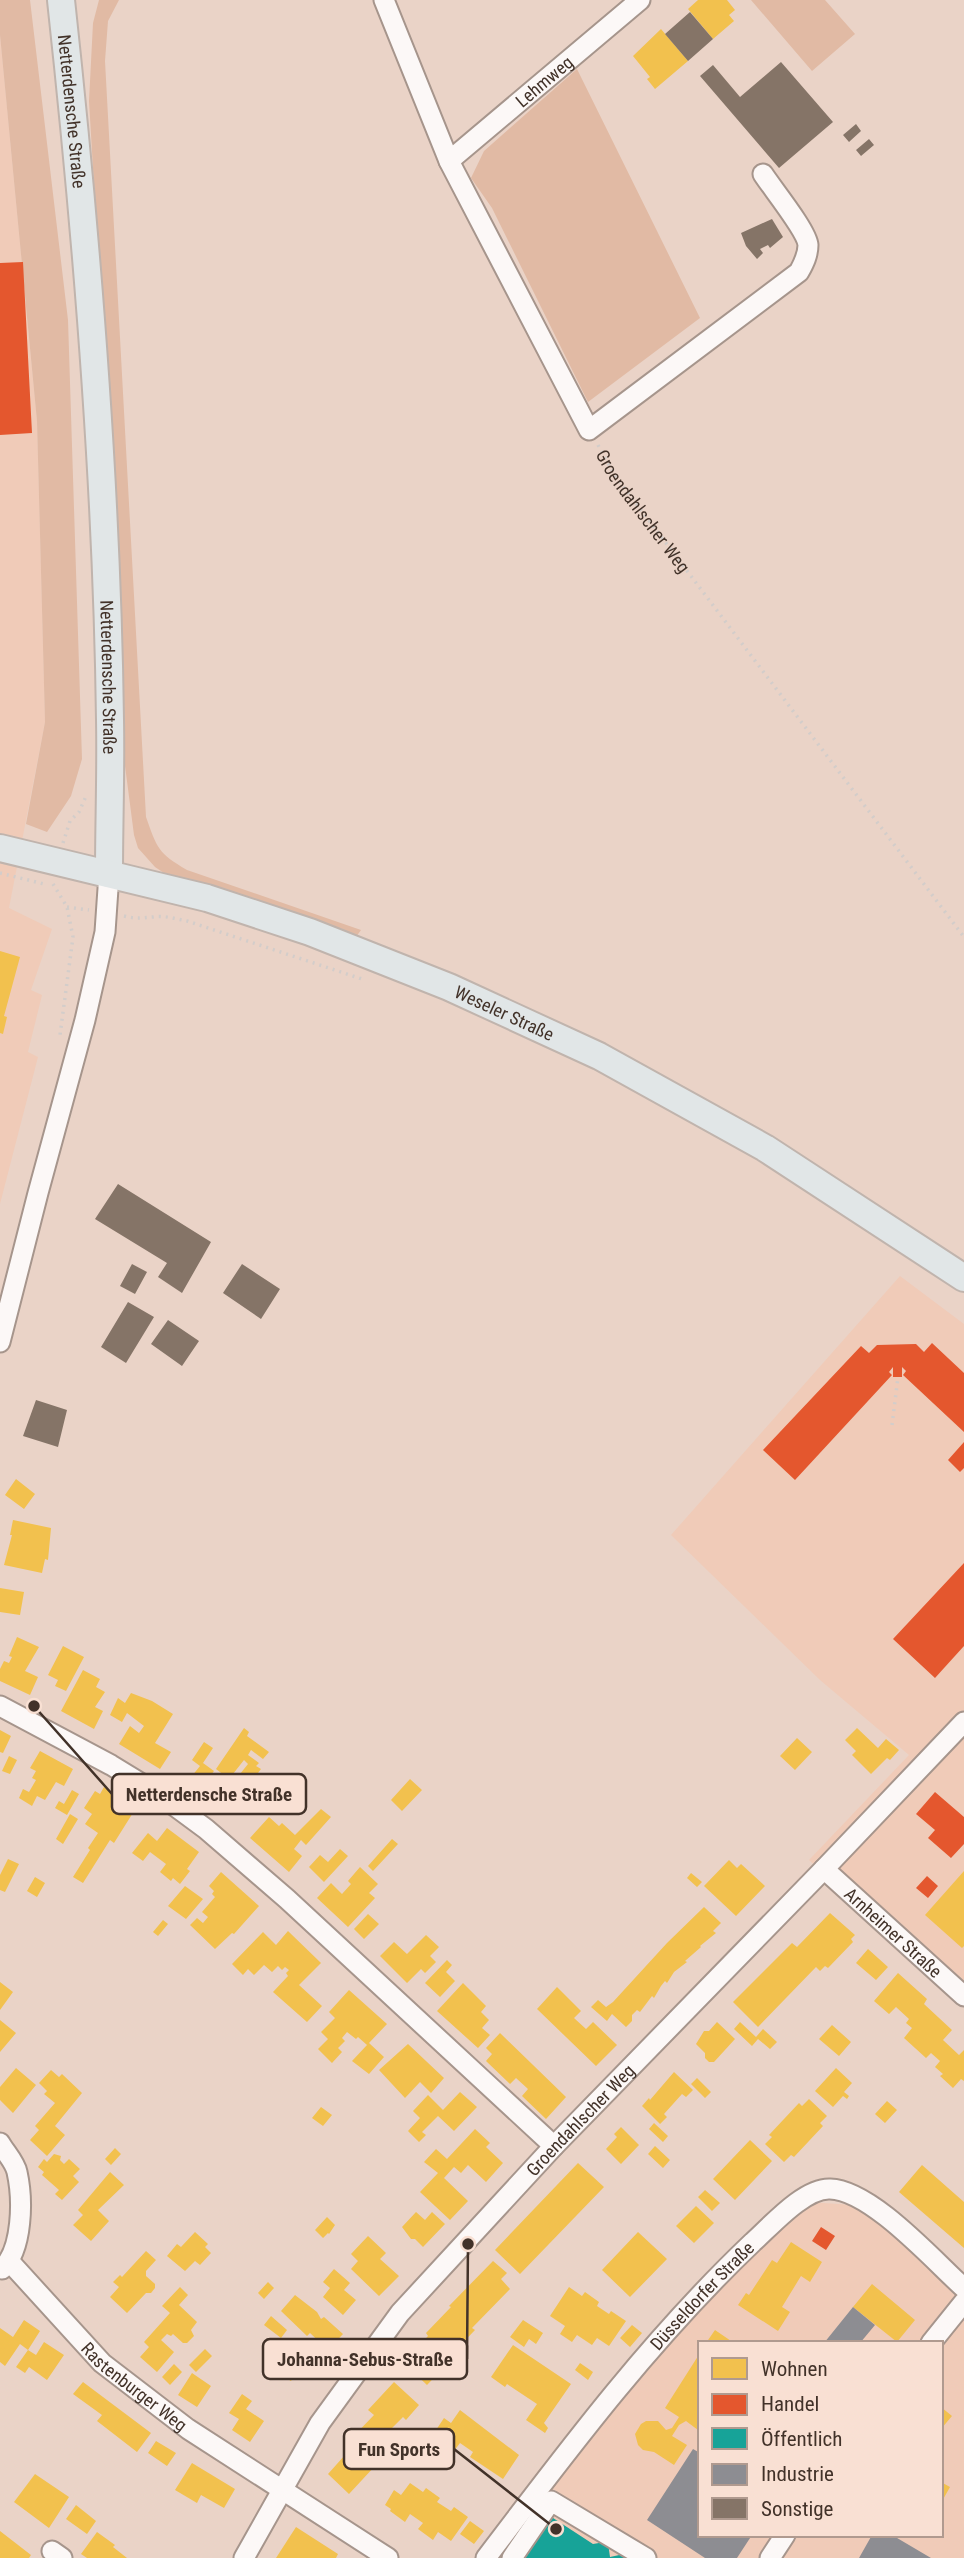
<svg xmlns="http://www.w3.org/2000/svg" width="964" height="2558" viewBox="0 0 964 2558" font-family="'Roboto Condensed',sans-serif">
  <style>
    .built { fill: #f0cbb8; fill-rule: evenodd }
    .green { fill: #e1baa4 }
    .homes { fill: #f2c14e }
    .shops { fill: #e4572e }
    .public { fill: #17a398 }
    .industry { fill: #8d8d92 }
    .building { fill: #857467 }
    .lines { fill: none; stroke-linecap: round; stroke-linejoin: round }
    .minor-casing { stroke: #a6958c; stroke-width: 23 }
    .major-casing { stroke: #c0b4ad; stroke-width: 30 }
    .path { stroke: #d3cdca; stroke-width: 3.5; stroke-dasharray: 2 5; stroke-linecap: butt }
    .minor { stroke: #fcf8f7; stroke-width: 19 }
    .major { stroke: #e1e6e7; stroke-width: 26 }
    .labels { text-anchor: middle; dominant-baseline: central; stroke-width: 7; stroke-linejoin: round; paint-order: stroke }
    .street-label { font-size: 18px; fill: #423229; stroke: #f9e0d3 }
    .leader { fill: none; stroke: #423229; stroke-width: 2.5 }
    .callout-dot { fill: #423229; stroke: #f9e0d3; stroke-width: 2.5 }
    .callout { fill: #f9e0d3; stroke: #423229; stroke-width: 2.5 }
    .callout-label { font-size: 19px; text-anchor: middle; font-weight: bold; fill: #423229 }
  </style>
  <rect width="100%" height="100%" fill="#ead3c7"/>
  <path class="built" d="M0 35 37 421 45 722 9 908 52 929 31 990 42 995 28 1052 38 1057 0 1204Z
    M900 1276 964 1324V2000L809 1860 909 1755 820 1680 671 1535Z
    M809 2202 853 2205 964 2281V2558H493L670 2333ZM700 2343H941V2535H700Z"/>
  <path class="green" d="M0 0H30L68 320 82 759 71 796 47 832 26 824 45 722 37 421 0 35Z
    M99 0H119L108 21 105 61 146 817C157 848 158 853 187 870L361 930 356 937 164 873 155 867 138 848 134 835 124 758 117 656V571L89 101 93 23Z
    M751 0H825L855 34 812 71Z
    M577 69 700 318 588 402 492 208 471 178 484 151Z"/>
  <path class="homes" d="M698 0H727L735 10 729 15 734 21 713 39 688 9Z
    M661 29 688 61 655 89 647 79 650 77 633 56Z
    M0 951 20 957 4 1016 7 1017 3 1034 0 1033Z
    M16 1479 35 1494 24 1509 5 1495Z
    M13 1520 51 1528 48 1560 45 1559 42 1573 4 1565 12 1535H10Z
    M0 1588 24 1592 20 1615 0 1612Z
    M17 1637 39 1647 25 1671 38 1677 30 1695 0 1681V1669L4 1661 9 1663 12 1657 9 1656Z
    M63 1646 84 1657 66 1691 55 1686 58 1680 48 1675Z
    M83 1670 100 1679 96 1687 105 1692 95 1707 103 1711 94 1729 61 1711Z
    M131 1693 152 1701 173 1714 155 1743 171 1752 160 1769 119 1744 130 1726 139 1733 144 1726 127 1713 122 1722 110 1715 118 1698 125 1703Z
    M244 1728 249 1732 247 1736 269 1752 263 1759 251 1750 248 1755 259 1763 256 1766 261 1769 255 1777 263 1780 258 1787 256 1785 247 1795 232 1784 248 1764 244 1760 229 1779 216 1769Z
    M857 1728 878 1748 886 1739 899 1750 890 1760 887 1758 871 1774 852 1755 856 1751 845 1740Z
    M0 1730 11 1736 3 1753 0 1752Z
    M797 1738 812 1752 795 1770 780 1756Z
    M204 1742 213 1748 203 1763 214 1771 211 1775 218 1780 202 1801 183 1787 200 1766 192 1760Z
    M40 1751 73 1769 64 1786 56 1782 45 1800 37 1796 32 1806 19 1798 23 1789 29 1792 36 1780 32 1778 36 1771 30 1768Z
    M9 1756 17 1760 10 1774 2 1771Z
    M410 1779 422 1790 402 1811 391 1800Z
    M104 1787 136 1808 114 1843 110 1840 83 1883 73 1877 90 1850 88 1848 98 1833 85 1824 92 1814 84 1808 95 1791 100 1794Z
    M72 1790 79 1794 67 1815 55 1808 59 1801 64 1804Z
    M321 1809 331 1817 306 1845 301 1840 294 1849 302 1856 289 1872 250 1838 269 1817 279 1826 282 1823 295 1835Z
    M70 1814 78 1819 63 1844 56 1839Z
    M167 1828 199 1852 187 1869 190 1871 180 1884 173 1878 171 1881 160 1872 166 1864 150 1852 143 1861 132 1853 148 1833 157 1841Z
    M392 1839 398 1844 373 1871 368 1866Z
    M340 1849 348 1856 324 1882 309 1867 320 1855 328 1862Z
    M8 1859 19 1864 5 1892 0 1890V1875Z
    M729 1860 737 1868 741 1864 765 1886 736 1916 704 1886Z
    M360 1867 378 1884 369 1893 375 1898 348 1927 317 1898 331 1883 342 1894 351 1884 348 1881Z
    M964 1871V1946L962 1948 925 1915Z
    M221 1872 259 1906 234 1934 232 1933 215 1949 190 1925 197 1918 203 1923 208 1917 202 1912 215 1897 212 1894 214 1891 209 1886Z
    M691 1873 702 1882 697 1887 687 1878Z
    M35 1877 45 1883 37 1897 27 1891Z
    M185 1886 203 1899 186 1919 168 1906Z
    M704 1907 721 1923 713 1931 716 1933 700 1946 701 1947 685 1961 687 1962 674 1972 667 1983 665 1981 661 1986 654 1998 652 1996 640 2012 637 2010 632 2015V2021L626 2027 612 2014 607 2021 591 2007 598 2000 606 2007 613 2002 667 1943Z
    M830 1913 855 1935 851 1939 853 1942 828 1968 825 1966 820 1971 816 1967 758 2027 733 2002 792 1943 797 1947Z
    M368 1914 379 1924 364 1939 354 1929Z
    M163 1920 168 1924 158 1936 153 1932Z
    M288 1931 321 1963 299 1985 322 2006 307 2022 273 1992 288 1976 286 1973 289 1970 285 1967 282 1970 278 1966 272 1972 264 1965 254 1975 248 1969 243 1975 232 1964 263 1932 276 1945Z
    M426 1935 439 1947 430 1956 436 1962 425 1973 421 1969 407 1983 380 1956 394 1942 407 1954Z
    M868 1949 888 1967 876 1980 856 1963Z
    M447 1960 452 1965 446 1972 455 1981 440 1997 425 1983Z
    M898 1973 927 1999 924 2004 952 2030 943 2040 959 2055 964 2050V2081L961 2079 953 2088 940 2076 943 2074 935 2067 940 2061 931 2053 926 2058 904 2038 912 2028 906 2023 909 2019 896 2007 889 2014 874 2001Z
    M0 1982 13 1992 0 2010Z
    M463 1983 486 2006 481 2012 489 2020 482 2028 490 2035 478 2048 437 2011Z
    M557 1987 581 2011 574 2018 586 2029 593 2022 617 2045 596 2066 537 2009Z
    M349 1990 387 2024 369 2043 384 2057 369 2074 352 2061 367 2045 358 2037 356 2039 347 2032 342 2038 345 2041 338 2048 342 2052 332 2063 318 2049 328 2039 321 2032 335 2018 329 2012Z
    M0 2020 16 2033 0 2052Z
    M717 2022 735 2039 714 2062H709L705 2058V2053L696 2044 704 2031H709Z
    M740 2022 756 2037 763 2029 777 2042 770 2049 758 2039 752 2046 734 2029Z
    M832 2025 851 2042 839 2056 819 2039Z
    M500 2033 566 2097 546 2119 522 2096 528 2089 516 2078 510 2084 486 2061 492 2054 486 2048Z
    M408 2044 444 2078 431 2093 420 2082 405 2098 379 2070Z
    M16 2068 36 2085 13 2113 0 2100V2087Z
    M836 2068 852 2083 844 2092 849 2096 847 2099 843 2096 833 2107 815 2091Z
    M51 2070 59 2077 62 2074 82 2093 55 2126 65 2135 47 2156 30 2140 39 2130 35 2126 55 2103 44 2094 47 2091 39 2083Z
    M674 2072 693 2090 686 2097 682 2094 664 2114 667 2117 660 2124 642 2106 649 2098 650 2100Z
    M697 2078 711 2092 705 2098 691 2084Z
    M460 2092 477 2107 454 2131 438 2116 422 2132 426 2135 419 2142 408 2131 420 2118 413 2111 428 2095 443 2110Z
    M809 2099 827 2116 820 2123 823 2126 794 2157 791 2155 784 2162 765 2144 772 2137 769 2135 799 2103 802 2106Z
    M887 2101 897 2110 885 2123 875 2114Z
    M321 2107 332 2115 323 2126 312 2118Z
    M654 2123 668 2136 663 2142 649 2129Z
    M621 2127 639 2145 621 2164 606 2149 617 2137 614 2134Z
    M475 2129 490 2143 486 2147 503 2163 486 2182 468 2165 461 2173 454 2167 444 2178 468 2201 450 2220 420 2192 438 2173 424 2162 436 2149 447 2159Z
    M750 2140 772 2161 735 2200 713 2179Z
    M655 2146 670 2160 663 2168 648 2154Z
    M115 2148 121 2154 111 2165 105 2159Z
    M54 2154 61 2156 60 2160 64 2164 69 2159 80 2169 73 2176 79 2182 62 2200 55 2194 59 2190 42 2175 44 2172 38 2167 44 2159 47 2162Z
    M578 2163 604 2187 520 2274 495 2250Z
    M922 2165 964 2202V2248L899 2192Z
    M110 2172 124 2185 98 2210 109 2221 91 2241 73 2225 83 2215 78 2210Z
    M705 2190 720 2203 712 2211 698 2197Z
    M696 2206 714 2223 694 2243 676 2226Z
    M416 2212 425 2220 432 2212 445 2224 423 2247 415 2239H411L402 2227Z
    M327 2217 335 2225 329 2234 328 2233 323 2238 315 2230Z
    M195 2232 208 2244 205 2247 211 2253 200 2265 195 2261 185 2271 167 2256 177 2244 181 2247Z
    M638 2232 667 2259 630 2297 602 2270Z
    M368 2236 386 2253 380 2259 399 2276 379 2296 351 2269 358 2261 351 2254Z
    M791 2242 822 2262 810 2282 801 2276 782 2307 790 2312 778 2331 738 2305 746 2293 749 2295 772 2260 777 2263Z
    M146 2251 156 2260 146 2271V2276L155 2284V2288L151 2293H146L127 2313 110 2297 119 2287 113 2282 120 2275 122 2277Z
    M493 2261 507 2273 501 2279 510 2289 472 2328 475 2330 450 2356 452 2359 427 2385 403 2362 428 2336 426 2333 451 2307 449 2306Z
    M334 2269 350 2283 344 2290 356 2300 343 2315 323 2297 330 2288 323 2282Z
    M268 2282 274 2288 264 2299 258 2293Z
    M872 2284 915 2320 897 2342 853 2307Z
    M180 2287 188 2295 179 2305 197 2322 191 2330 194 2336 187 2343H183L173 2334 171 2336 167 2334 161 2340 174 2352 157 2372 140 2357 149 2347 144 2342 170 2313 162 2306Z
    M569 2287 582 2296 585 2292 599 2302 597 2306 609 2314 611 2311 626 2321 609 2346 597 2338 592 2345 577 2335 572 2342 560 2334 565 2326 550 2316Z
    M295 2295 317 2312 321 2319 324 2317 343 2334 328 2350 310 2333 307 2336 281 2311Z
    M271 2316 287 2330 281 2338 264 2325Z
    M24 2320 40 2331 28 2350 20 2344 5 2366 0 2362V2328L13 2337Z
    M523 2320 543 2333 536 2344 529 2339 524 2347 510 2337Z
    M632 2325 642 2333 630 2347 620 2338Z
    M715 2330 734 2343H706Z
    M44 2342 64 2355 47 2380 29 2367 25 2373 16 2367 28 2350 36 2355Z
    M513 2345 571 2384 544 2423 548 2428 545 2433 526 2420 537 2404 507 2384 505 2387 491 2377Z
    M285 2347 304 2358 291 2381 272 2369Z
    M205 2349 212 2356 196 2372 189 2365Z
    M700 2353V2427L698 2430 686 2421 679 2425 672 2436 687 2445 674 2465 654 2452 643 2450 638 2445 635 2434 641 2424 646 2421H658L666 2430 672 2428 679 2417 665 2408Z
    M394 2361 409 2373 404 2379 389 2367Z
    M580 2363 593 2372 588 2380 575 2370Z
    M174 2364 182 2372 170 2385 162 2377Z
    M192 2373 211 2386 197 2407 178 2395Z
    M83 2382 151 2433 137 2452 97 2421 102 2415 73 2394Z
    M394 2382 419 2405 406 2420 403 2417 390 2430 396 2435 370 2462 375 2466 349 2494 328 2474 353 2446 348 2442 374 2415 368 2410Z
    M242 2394 252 2401 246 2409 264 2421 250 2442 232 2430 239 2419 229 2413Z
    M941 2407 952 2416 941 2429Z
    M460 2410 519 2455 503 2479 470 2457 473 2452 460 2443 454 2451 432 2436 444 2418 451 2423Z
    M156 2441 176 2453 167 2466 148 2453Z
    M192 2463 235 2489 224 2508 201 2495 197 2503 175 2490Z
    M35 2474 69 2497 49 2528 14 2502Z
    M941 2482 950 2487 941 2503Z
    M410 2483 423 2492 426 2488 440 2498 437 2502 451 2511 454 2507 468 2517 451 2541 438 2532 433 2540 418 2529 423 2523 410 2514 405 2522 390 2511 391 2509 385 2505 394 2490 401 2495Z
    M76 2505 96 2521 87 2534 66 2519Z
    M470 2521 484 2531 474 2544 460 2534Z
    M296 2527 338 2554 336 2558H276Z
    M0 2531 31 2555 29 2558H0Z
    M97 2532 115 2545 113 2547 127 2558H87L81 2554Z"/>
  <path class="shops" d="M23 262 32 433 0 435V263Z
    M932 1343 964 1373V1432L903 1375 906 1371 902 1367V1377H893V1367L889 1372 892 1375 795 1480 763 1450 861 1346 869 1353 877 1345 916 1344 924 1352Z
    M964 1442V1468L960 1472 948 1460Z
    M964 1563V1646L935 1678 893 1639Z
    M935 1792 964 1817V1844L951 1858 928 1838 935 1830 916 1814Z
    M927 1876 938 1886 928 1898 916 1888Z
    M821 2227 835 2236 826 2250 812 2241Z"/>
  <path class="public" d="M550 2516 593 2544 605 2542 608 2543 610 2557 624 2554 630 2558H523Z"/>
  <path class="industry" d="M853 2307 875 2325 860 2343H824Z
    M693 2449 700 2453V2535H752L737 2558H705L647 2520Z
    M872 2535H892L931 2558H859Z"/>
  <path class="building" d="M690 12 713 39 688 61 665 34Z
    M781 62 833 122 779 168 700 76 713 65 740 97Z
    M856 124 861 131 849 142 843 135Z
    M869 139 874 145 861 156 856 150Z
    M772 219 783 237 770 248 768 245 760 249 763 253 757 259 746 246 741 233Z
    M118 1184 211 1242 182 1293 158 1277 167 1263 95 1219Z
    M132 1264 147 1272 135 1294 120 1286Z
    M242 1264 280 1289 261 1319 223 1293Z
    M128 1302 154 1317 126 1363 101 1347Z
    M168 1320 199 1341 182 1366 151 1344Z
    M36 1400 67 1410 58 1447 23 1436Z"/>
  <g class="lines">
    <g class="minor-casing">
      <g id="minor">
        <path d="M384 0 449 161 589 430 799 272C804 263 808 255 808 245 807 231 772 188 763 174"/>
        <path id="s2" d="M449 161 640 0"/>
        <path d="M0 1342 38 1193 85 1020 105 932 109 874"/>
        <path d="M0 1706 111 1765 160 1795 206 1829 287 1899 554 2146"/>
        <path id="s3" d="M824 1869 964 1996"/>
        <path d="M0 2143C5 2152 15 2162 17 2172 23 2199 23 2249 2 2269"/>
        <path id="s4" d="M9 2261 102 2363 188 2429 388 2558"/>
        <path d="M931 2343 964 2302"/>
        <path d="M52 2551 62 2558"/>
        <path id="s5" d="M244 2558 320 2423 400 2313 554 2146 824 1869 964 1722"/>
        <path id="s6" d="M486 2558C570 2447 652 2338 753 2242 771 2226 804 2188 830 2189 871 2190 933 2260 964 2288"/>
        <path d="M512 2558 551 2501 646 2558"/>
        <path d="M770 2558 785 2535"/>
      </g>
    </g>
    <g class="major-casing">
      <g id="major">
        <path id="s7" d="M61 0C87 238 107 480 110 720 111 771 109 822 109 874"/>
        <path id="s8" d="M0 848 207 898 310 932 449 987 599 1056 765 1148 964 1278"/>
      </g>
    </g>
    <g class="path">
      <path id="s1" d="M598 445 616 477 964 937"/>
      <path d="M63 843 70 821 79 812 87 794"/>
      <path d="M0 873 44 884"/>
      <path d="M53 884 67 907 73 937 60 1035"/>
      <path d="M67 907 89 910"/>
      <path d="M124 916C137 919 140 918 153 917 164 915 176 919 187 921L365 980"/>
      <path d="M892 1425 898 1377"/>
    </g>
    <use href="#minor" class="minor"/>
    <use href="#major" class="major"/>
  </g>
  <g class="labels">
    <g class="street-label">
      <text stroke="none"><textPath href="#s2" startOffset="124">Lehmweg</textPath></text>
      <text stroke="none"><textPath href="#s7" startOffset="112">Netterdensche Straße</textPath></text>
      <text stroke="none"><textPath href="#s1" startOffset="80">Groendahlscher Weg</textPath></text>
      <text stroke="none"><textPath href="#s7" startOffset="679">Netterdensche Straße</textPath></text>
      <text stroke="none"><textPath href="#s8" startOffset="532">Weseler Straße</textPath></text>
      <text stroke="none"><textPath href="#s3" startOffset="94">Arnheimer Straße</textPath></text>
      <text stroke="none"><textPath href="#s5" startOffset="555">Groendahlscher Weg</textPath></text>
      <text stroke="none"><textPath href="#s6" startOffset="340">Düsseldorfer Straße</textPath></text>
      <text stroke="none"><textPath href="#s4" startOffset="178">Rastenburger Weg</textPath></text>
    </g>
  </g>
  <path class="leader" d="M34 1706L112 1794M468 2244L467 2359M556 2529L454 2449"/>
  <g class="callout-dot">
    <circle cx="34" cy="1706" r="7"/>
    <circle cx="468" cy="2244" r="7"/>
    <circle cx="556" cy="2529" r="7"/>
  </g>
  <g class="callout">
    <rect x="112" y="1774" width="194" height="40" rx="7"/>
    <rect x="263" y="2339" width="204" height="40" rx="7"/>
    <rect x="344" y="2429" width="110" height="40" rx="7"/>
  </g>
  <g class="callout-label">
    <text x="209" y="1801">Netterdensche Straße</text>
    <text x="365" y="2366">Johanna-Sebus-Straße</text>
    <text x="399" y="2456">Fun Sports</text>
  </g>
  <rect x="698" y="2341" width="245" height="196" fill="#f9e0d3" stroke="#b09a8f" stroke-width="2"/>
  <rect x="712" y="2358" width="35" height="21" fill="#f2c14e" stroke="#b09a8f" stroke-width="2"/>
  <text x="761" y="2376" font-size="21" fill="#423229">Wohnen</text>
  <rect x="712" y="2394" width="35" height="21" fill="#e4572e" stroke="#b09a8f" stroke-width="2"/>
  <text x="761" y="2411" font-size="21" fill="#423229">Handel</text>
  <rect x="712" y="2428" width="35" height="21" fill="#17a398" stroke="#b09a8f" stroke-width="2"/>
  <text x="761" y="2446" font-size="21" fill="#423229">Öffentlich</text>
  <rect x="712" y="2464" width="35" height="21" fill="#8d8d92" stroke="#b09a8f" stroke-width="2"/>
  <text x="761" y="2481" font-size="21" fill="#423229">Industrie</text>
  <rect x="712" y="2498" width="35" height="21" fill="#857467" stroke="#b09a8f" stroke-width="2"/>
  <text x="761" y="2516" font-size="21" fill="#423229">Sonstige</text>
</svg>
